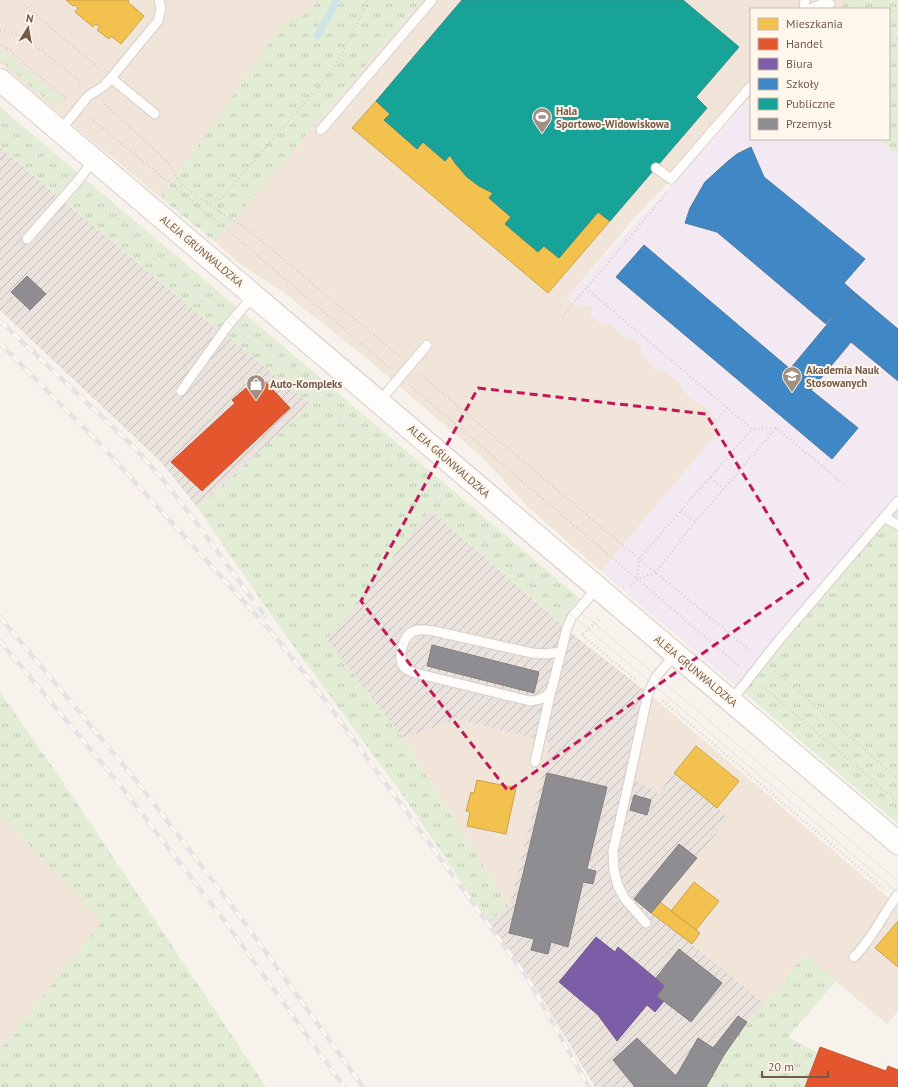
<svg xmlns="http://www.w3.org/2000/svg" width="898" height="1087" viewBox="0 0 898 1087" font-family="'PT Sans',sans-serif">
  <style>
    .residential { fill: #f0e5d8 }
    .industrial { fill: url(#industrial-furrows) }
    .education { fill: #f3e9f2 }
    .grass { fill: url(#grass-tufts) }
    .homes { fill: #f2c14e; stroke: #cca24d }
    .shops { fill: #e4572e; stroke: #c25837 }
    .offices { fill: #7b5ea7; stroke: #795d8b }
    .schools { fill: #3f88c5; stroke: #4f7aa0 }
    .public { fill: #17a398; stroke: #338d81 }
    .industry { fill: #8d8d92; stroke: #867e7d }
    .lines { fill: none; stroke-linecap: round; stroke-linejoin: round }
    .stream { stroke: #cde5e7; stroke-width: 7 }
    .lane-casing { stroke: #d6cfc9; stroke-width: 11 }
    .secondary-casing { stroke: #d6cec7; stroke-width: 24 }
    .path { stroke: #d8d0cb; stroke-width: 2.5; stroke-dasharray: 1 3; stroke-linecap: butt }
    .lane { stroke: #fefdfc; stroke-width: 9 }
    .secondary { stroke: #fefdfc; stroke-width: 22 }
    .tram { stroke: #e5e2e5; stroke-width: 1 }
    .rail-casing { stroke: #e5e2e5; stroke-width: 4.5 }
    .rail { stroke: #fff7ec; stroke-width: 3; stroke-dasharray: 9; stroke-linecap: butt }
    .marked { fill: none; stroke: #c2185b; stroke-width: 3; stroke-dasharray: 8 5; stroke-linejoin: round }
    .labels { text-anchor: middle; dominant-baseline: central; stroke-width: 4; stroke-linejoin: round; paint-order: stroke }
    .poi-label { font-size: 11px; font-weight: bold; fill: #745a4b; stroke: #fff7ec; text-anchor: start }
    .street-label { font-size: 11px; fill: #745a4b; stroke: #fff7ec }
  </style>
  <defs>
    <pattern id="industrial-furrows" width="10" height="10" patternUnits="userSpaceOnUse"><rect width="10" height="10" fill="#eae2dc"/><path d="M-1 1l2-2M0 10L10 0M9 11l2-2" fill="none" stroke="#c2bab4"/></pattern>
    <pattern id="grass-tufts" width="24" height="20" patternUnits="userSpaceOnUse"><rect width="24" height="20" fill="#e3edd6"/><path d="M3 7l-1-3M5 7V3M7 7l1-3M15 17l-1-3M17 17v-4M19 17l1-3" fill="none" stroke="#bdc3b0"/></pattern>
  </defs>
  <rect width="100%" height="100%" fill="#f7f2eb"/>
  <path class="residential" d="M0 0H318L312 8 298 18 284 22 161 198 0 64Z
    M421 0H846L840 9H751V97L637 215 567 298 580 304 593 307 591 315 599 322 611 325 626 338 636 340 640 345 643 355 655 369 663 371 679 381 682 388 690 398 705 406 713 416 718 420 720 430 601 571 528 507 483 458 371 362 282 291 240 264 215 242Z
    M648 693 898 906V1011L887 1024 804 955 765 1004 692 944 700 934 660 902 729 818 674 773 658 793 630 777Z
    M458 719 551 742 509 907 403 738Z
    M0 814 102 921 0 1050Z"/>
  <path class="industrial" d="M0 147 42 183 213 326 232 340 310 404 198 508 161 462 0 310Z
    M430 510 581 641 648 693 630 777 658 793 674 773 729 818 660 902 700 933 692 944 765 1004 747 1022 724 1055 706 1087H595L529 976 488 921 509 907 550 742 458 719 403 738 327 640Z"/>
  <path class="education" d="M751 98V139H878L898 155V501L740 689 601 571 720 430 714 424 717 420 713 416 705 406 690 398 682 388 679 381 663 371 655 369 643 355 640 345 636 340 626 338 611 325 599 322 590 315 592 307 580 304 576 307 567 298Z"/>
  <path class="grass" d="M318 0H421L215 242 161 198 284 22C300 18 308 14 318 0Z
    M846 0H898V155L878 139H889V9H840Z
    M0 49H1L65 102H55L46 99 0 60Z
    M0 107 264 330 584 602 567 628 430 510 327 640 403 738 509 907 488 921 402 794 278 625 198 508 310 404 232 340 213 326 42 183 0 147Z
    M898 501V824L740 689Z
    M0 692 71 794 266 1087H0V1050L102 921 0 814Z
    M804 955 836 981 788 1037 818 1053 805 1087H706L724 1055 747 1022 765 1004Z"/>
  <path class="homes" d="M66 0H127L129 1 128 2 144 16 121 44 111 36 109 39 97 30 100 27 96 24 93 27 75 12 78 8 75 5 73 6Z
    M376 101 390 114 384 120 417 149 423 142 445 161 450 155 455 163 467 177 479 186 493 193 489 198 511 217 505 224 538 252 544 246 559 258 598 212 610 221 548 293 352 128Z
    M696 746 739 781 717 808 674 773Z
    M477 780 516 788 506 834 467 826 470 812 466 811 471 792 474 793Z
    M694 882 719 901 696 930 671 911Z
    M660 902 700 933 692 944 651 913Z
    M898 921V967L875 948Z"/>
  <path class="shops" d="M262 378 290 408 202 491 171 462 235 403 232 400 246 388 248 391Z
    M820 1047 886 1071 888 1066 898 1070V1087H805Z"/>
  <path class="offices" d="M596 937 615 952 618 947 665 986 657 996 664 1001 655 1012 647 1005 617 1041 598 1015 559 982Z"/>
  <path class="schools" d="M751 147 764 177 865 259 844 283 854 292 826 324 717 232 685 223 690 208 705 182 727 162 737 154Z
    M644 245 790 369 854 292 898 329V381L851 342 811 390 858 428 832 459 616 277Z"/>
  <path class="public" d="M462 0H683L739 47 696 97 707 108 610 221 598 212 559 258 544 246 538 252 505 224 511 217 489 198 493 193 479 186 467 177 455 163 450 155 445 161 423 142 417 149 384 120 390 114 376 101Z"/>
  <path class="industry" d="M27 276 46 294 30 310 11 292Z
    M432 645 539 672 534 693 427 666Z
    M547 773 607 787 587 869 596 871 593 884 583 882 568 947 551 942 548 954 531 950 534 939 509 933Z
    M634 795 651 800 647 815 630 810Z
    M679 844 697 858 651 913 634 899Z
    M679 949 722 983 691 1022 657 996 665 986 656 978Z
    M738 1016 747 1022 724 1055 713 1048Z
    M637 1038 676 1076 698 1038 724 1055 706 1087H635L613 1060Z"/>
  <g class="lines">
    <path class="stream" d="M317 36 337 0"/>
    <g class="lane-casing">
      <path id="lane" d="M804 9 805 0
        M810 9 822 4H830
        M111 78 155 114
        M321 130 432 0
        M60 131 88 96 104 86 111 78 158 21 161 8 159 0
        M656 168 671 179 751 86
        M27 239 76 183 94 160
        M181 391 229 324 254 295
        M379 402 427 345
        M884 517 898 525
        M560 652 545 654 532 653 434 631C428 630 418 628 412 632 403 637 397 658 404 667 406 670 411 671 415 673L530 701C540 700 547 698 552 688L567 628 572 617 597 588
        M731 701 780 639 898 501
        M535 762 551 691
        M646 923 625 899 618 886 614 871 613 851 630 777 648 693 656 677 675 654
        M854 957C872 939 883 915 898 894"/>
    </g>
    <g class="secondary-casing">
      <path id="secondary" d="M0 80 898 843"/>
    </g>
    <path class="path" d="M24 5 100 69
      M0 30 23 36 81 82
      M889 35 898 40
      M0 45H3L66 99
      M105 104 167 161 182 185 219 212 246 228 399 356
      M90 118 219 223 389 367
      M206 202 221 199
      M219 212 221 199 326 78 339 60 368 0
      M586 288 752 429 776 428 845 485
      M562 317 667 193
      M421 375 639 559 751 651
      M412 387 739 666
      M714 424 727 408
      M711 478 724 489
      M681 511 695 522
      M637 578 639 559 752 429
      M631 586 637 579 655 573 695 522 776 428
      M583 634 600 619
      M582 635 637 681
      M775 671 898 779
      M762 686 898 802
      M663 701 883 888"/>
    <use href="#lane" class="lane"/>
    <use href="#secondary" class="secondary"/>
    <path class="tram" d="M0 119 898 881
      M129 234 165 269 898 893"/>
    <g class="rail-casing">
      <path id="rail" d="M0 321 130 443 160 476 186 509 265 616
        M0 343 102 446 268 628 314 685 526 976 589 1087
        M0 617 135 779 242 919 363 1087
        M0 641 116 780 226 923 344 1087"/>
    </g>
    <use href="#rail" class="rail"/>
  </g>
  <path class="marked" d="M478 388 706 414 808 579 508 791 361 601Z"/>
  <defs>
    <g id="stadium-pin" transform="scale(1)"><path d="M0 17L-7.5 6A9.5 9.5 0 1 1 7.5 6Z" fill="#a28f83" stroke="#fff7ec"/><path d="M0-5a6.5 5 0 1 0 0 10a6.5 5 0 1 0 0-10ZM-3.5-1.8h7v3.6h-7Z" fill="#fff"/></g>
    <g id="university-pin" transform="scale(1)"><path d="M0 17L-7.5 6A9.5 9.5 0 1 1 7.5 6Z" fill="#a28f83" stroke="#fff7ec"/><path d="M0-5L7-2L0 1L-7-2ZM-4 1L0 2.5L4 1V4Q0 6-4 4Z" fill="#fff"/></g>
    <g id="shop-pin" transform="scale(1)"><path d="M0 17L-7.5 6A9.5 9.5 0 1 1 7.5 6Z" fill="#a28f83" stroke="#fff7ec"/><path d="M-5-2.5h2.3a2.7 3.5 0 0 1 5.4 0H5L5.5 6h-11ZM-1.5-2.5h3a1.5 2.3 0 0 0-3 0Z" fill="#fff"/></g>
  </defs>
  <g fill-rule="evenodd">
    <use href="#stadium-pin" x="542" y="117"/>
    <use href="#university-pin" x="792" y="376"/>
    <use href="#shop-pin" x="256" y="384"/>
  </g>
  <g class="labels">
    <g class="poi-label">
      <text x="556" y="111">Hala<tspan x="556" dy="13">Sportowo-Widowiskowa</tspan></text>
      <text x="806" y="370">Akademia Nauk<tspan x="806" dy="13">Stosowanych</tspan></text>
      <text x="270" y="384">Auto-Kompleks</text>
    </g>
    <g class="street-label">
      <text transform="translate(202 251) rotate(40)">ALEJA GRUNWALDZKA</text>
      <text transform="translate(449 461) rotate(41)">ALEJA GRUNWALDZKA</text>
      <text transform="translate(696 671) rotate(40)">ALEJA GRUNWALDZKA</text>
    </g>
  </g>
  <rect x="750" y="8" width="140" height="132" fill="#fff7ec" stroke="#c7b8ac"/>
  <rect x="758" y="18" width="20" height="12" fill="#f2c14e" stroke="#c7b8ac"/>
  <text x="786" y="28" font-size="12" fill="#745a4b">Mieszkania</text>
  <rect x="758" y="38" width="20" height="12" fill="#e4572e" stroke="#c7b8ac"/>
  <text x="786" y="48" font-size="12" fill="#745a4b">Handel</text>
  <rect x="758" y="58" width="20" height="12" fill="#7b5ea7" stroke="#c7b8ac"/>
  <text x="786" y="68" font-size="12" fill="#745a4b">Biura</text>
  <rect x="758" y="78" width="20" height="12" fill="#3f88c5" stroke="#c7b8ac"/>
  <text x="786" y="88" font-size="12" fill="#745a4b">Szkoły</text>
  <rect x="758" y="98" width="20" height="12" fill="#17a398" stroke="#c7b8ac"/>
  <text x="786" y="108" font-size="12" fill="#745a4b">Publiczne</text>
  <rect x="758" y="118" width="20" height="12" fill="#8d8d92" stroke="#c7b8ac"/>
  <text x="786" y="128" font-size="12" fill="#745a4b">Przemysł</text>
  <g transform="translate(28 28) rotate(11)" stroke="#fff7ec" stroke-width="3" paint-order="stroke">
  <path d="M0-3L7 15L0 10L-7 15Z" fill="#745a4b"/>
  <text y="-6" font-size="11" font-weight="bold" text-anchor="middle" fill="#745a4b">N</text>
  </g>
  <path d="M762 1071v6h66v-6" fill="none" stroke="#745a4b" stroke-width="2"/>
  <text x="768" y="1071" font-size="12" fill="#745a4b" stroke="#fff7ec" stroke-width="3" paint-order="stroke">20 m</text>
</svg>
